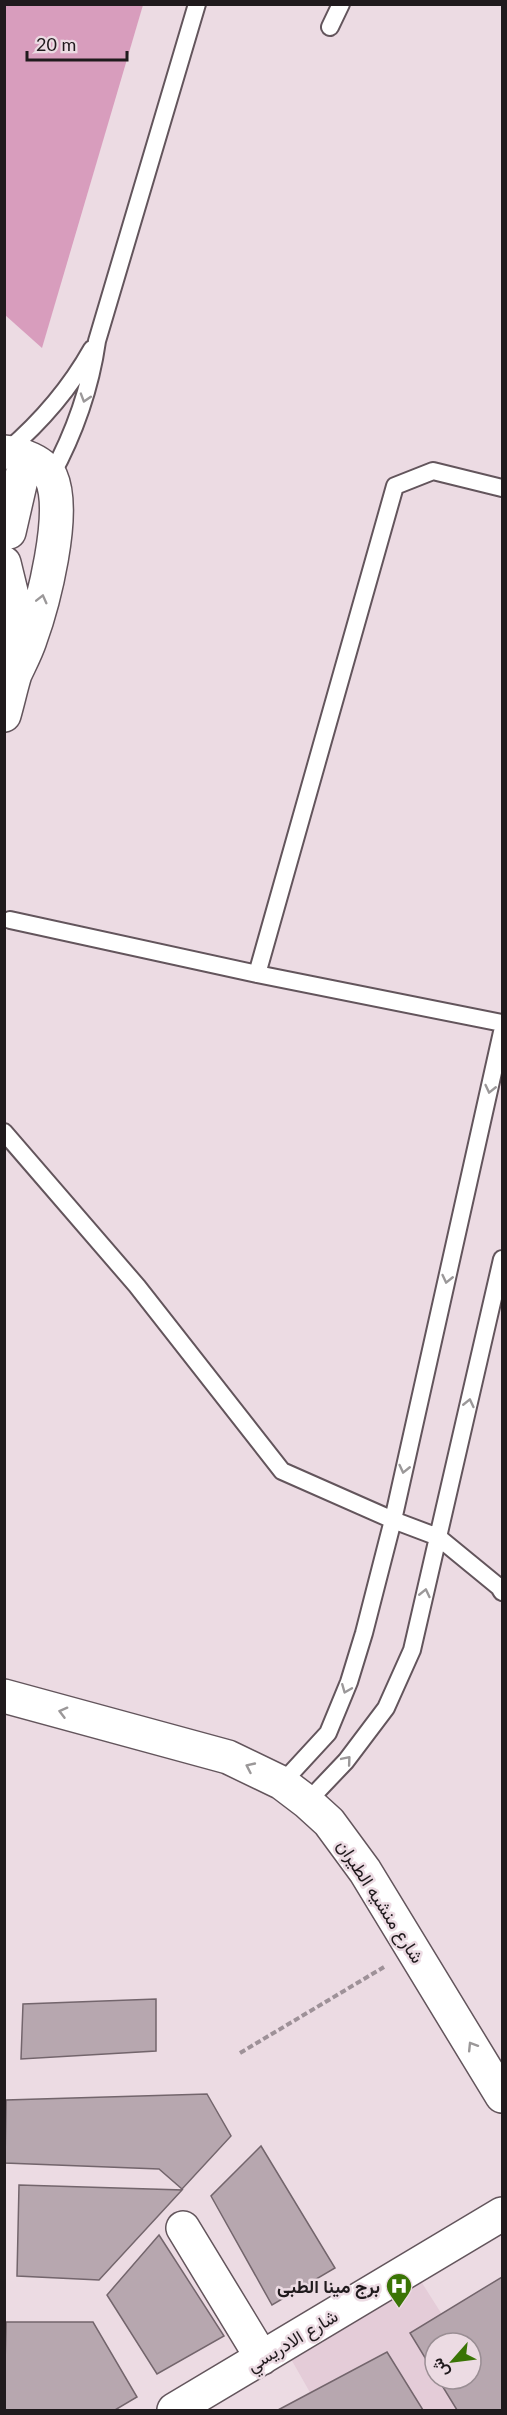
<svg xmlns="http://www.w3.org/2000/svg" width="507" height="2415" viewBox="0 0 507 2415" font-family="Lato,Vazirmatn,sans-serif">
  <style>
    .built { fill: #e4ccd8 }
    .green { fill: #d89dbd }
    .building { fill: #b7a7af; stroke: #73656c; stroke-width: 1.5 }
    .lines { fill: none; stroke-linecap: round; stroke-linejoin: round }
    .lane-casing { stroke: #63555c; stroke-width: 20 }
    .street-casing { stroke: #63555c; stroke-width: 36 }
    .path { stroke: #9e9198; stroke-width: 4; stroke-dasharray: 6 3; stroke-linecap: butt }
    .lane { stroke: #fff; stroke-width: 16 }
    .street { stroke: #fff; stroke-width: 33 }
    .oneway { stroke: #9b9899 }
    .labels { text-anchor: middle; dominant-baseline: central; stroke-width: 5; stroke-linejoin: round; paint-order: stroke }
    .street-label { font-size: 18px; fill: #201a1d; stroke: #ecdbe3 }
    .poi-label { font-size: 18px; font-weight: bold; fill: #201a1d; stroke: #ecdbe3; text-anchor: end }
  </style>
  <rect width="100%" height="100%" fill="#ecdbe3"/>
  <path class="built" d="M417 2275 460 2343H435V2379H471L498 2404 487 2410H320L287 2352Z"/>
  <path class="green" d="M5 4 143 5 42 348 5 315Z"/>
  <path class="building" d="M156 1999V2051L21 2059 23 2004Z
    M207 2094 231 2136 182 2189 159 2169 5 2163 6 2100Z
    M261 2146 335 2268 272 2305 211 2196Z
    M19 2185 182 2190 99 2280 17 2276Z
    M159 2235 224 2336 157 2374 107 2295Z
    M502 2277V2410H457L438 2379H471V2343H435V2374L410 2333Z
    M6 2322H93L137 2397 115 2410H4Z
    M387 2352 423 2410H278Z"/>
  <g class="lines">
    <g class="lane-casing">
      <path id="lane" d="M330 27 341 4
        M7 451C42 421 69 390 92 349
        M51 476C75 432 90 390 97 341L197 4
        M10 920 257 974 502 1023
        M257 974 395 486 433 471 502 488
        M4 1132 137 1286 282 1471 393 1520 438 1537 499 1587 502 1592
        M282 1783 328 1733 349 1682 364 1633 393 1520 502 1032
        M307 1802 346 1761 386 1708 412 1650 502 1259"/>
    </g>
    <g class="street-casing">
      <path id="street" d="M4 452C20 453 44 462 51 477 67 513 43 604 30 640 26 652 20 663 15 674 11 687 8 701 4 715
        M9 532 26 458
        M4 563 16 612 18 655
        M4 1696 228 1757 282 1783 307 1802 329 1822 365 1871 502 2096
        M183 2228 262 2358
        M174 2410 502 2214"/>
    </g>
    <path class="path" d="M240 2053 384 1967"/>
    <use href="#lane" class="lane"/>
    <use href="#street" class="street"/>
  </g>
  <defs><path id="oneway-chevron" d="M-2-3.5L2.5 0L-2 3.5" fill="none" stroke-width="1.6" stroke-linecap="round" stroke-linejoin="round" transform="scale(1.5)"/></defs>
  <g class="oneway">
    <use href="#oneway-chevron" transform="translate(85 398) rotate(107)"/>
    <use href="#oneway-chevron" transform="translate(42 599) rotate(-76)"/>
    <use href="#oneway-chevron" transform="translate(490 1089) rotate(103)"/>
    <use href="#oneway-chevron" transform="translate(447 1279) rotate(103)"/>
    <use href="#oneway-chevron" transform="translate(469 1403) rotate(-77)"/>
    <use href="#oneway-chevron" transform="translate(404 1469) rotate(103)"/>
    <use href="#oneway-chevron" transform="translate(425 1593) rotate(-77)"/>
    <use href="#oneway-chevron" transform="translate(346 1689) rotate(112)"/>
    <use href="#oneway-chevron" transform="translate(63 1712) rotate(-165)"/>
    <use href="#oneway-chevron" transform="translate(347 1760) rotate(-50)"/>
    <use href="#oneway-chevron" transform="translate(250 1767) rotate(-155)"/>
    <use href="#oneway-chevron" transform="translate(472 2046) rotate(-122)"/>
  </g>
  <defs>
    <g id="hospital-pin" transform="scale(1.35)"><path d="M0 17L-7.5 6A9.5 9.5 0 1 1 7.5 6Z" fill="#3a7405" stroke="#ecdbe3"/><path d="M-5-5h3v3.5h4V-5h3V5h-3V1.5h-4V5h-3Z" fill="#fff"/></g>
  </defs>
  <g fill-rule="evenodd">
    <use href="#hospital-pin" x="399" y="2286"/>
  </g>
  <g class="labels">
    <g class="street-label">
      <text transform="translate(381 1901) rotate(57)">شارع منشيه الطيران</text>
      <text transform="translate(292 2340) rotate(-31)">شارع الادريسي</text>
    </g>
    <g class="poi-label">
      <text x="380" y="2286">برج مينا الطبى</text>
    </g>
  </g>
  <rect width="507" height="2415" fill="none" stroke="#201a1d" stroke-width="12"/>
  <g transform="translate(453 2361) rotate(242)"><circle r="28" fill="#ecdbe3" stroke="#9a8e94" stroke-width="1.5"/>
  <path d="M0-4.5L10 22L0 15L-10 22Z" fill="#3a7405"/>
  <text y="-9" font-size="16" font-weight="bold" text-anchor="middle" fill="#201a1d">ش</text>
  </g>
  <path d="M27 51v9h100v-9" fill="none" stroke="#201a1d" stroke-width="3"/>
  <text x="36" y="51" font-size="18" fill="#201a1d" stroke="#ecdbe3" stroke-width="4.5" paint-order="stroke">20 m</text>
</svg>
